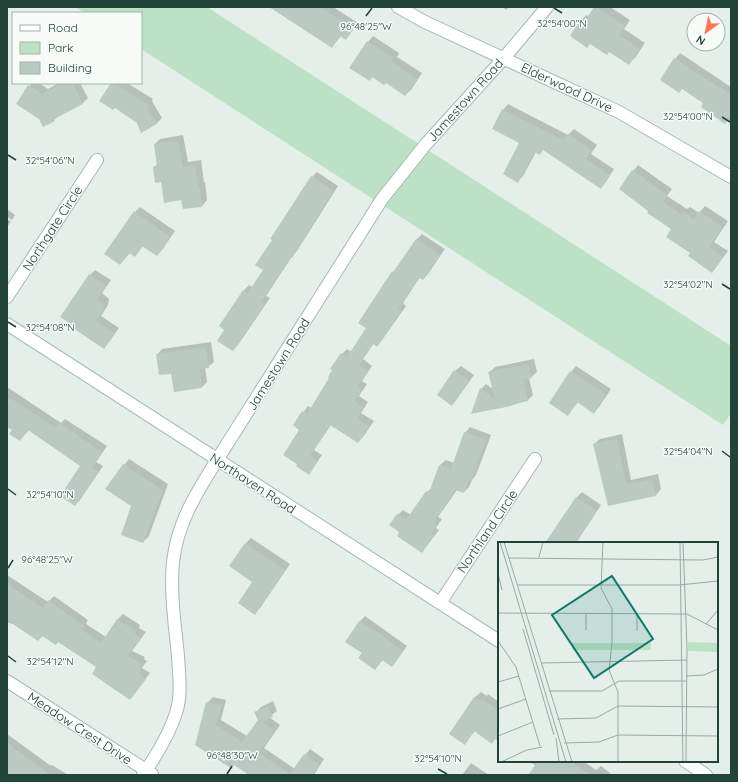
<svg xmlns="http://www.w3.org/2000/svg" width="738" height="782" viewBox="0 0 738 782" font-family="Quicksand,sans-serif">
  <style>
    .green { fill: #bde1c5 }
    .shadow { fill: #0003 }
    .building { fill: #bacac3 }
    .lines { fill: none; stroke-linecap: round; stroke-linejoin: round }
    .street-casing { stroke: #a7b8b1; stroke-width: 14 }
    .secondary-casing { stroke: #a2bcb2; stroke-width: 14 }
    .street { stroke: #fff; stroke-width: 12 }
    .secondary { stroke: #fff; stroke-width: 12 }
    .ticks { fill: none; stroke: #224338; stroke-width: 1.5 }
    .labels { text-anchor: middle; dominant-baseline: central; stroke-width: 3; stroke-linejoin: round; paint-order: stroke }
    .street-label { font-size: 13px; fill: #224338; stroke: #f6fbf8 }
    .inset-road { fill: none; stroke: #97aaa3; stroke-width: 1 }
    .view { fill: #0f766e; fill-opacity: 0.15; stroke: #0f766e; stroke-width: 2 }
    .inset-edge { fill: none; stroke: #224338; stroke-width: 2 }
    .ticks-label { font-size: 10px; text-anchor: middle; fill: #224338; stroke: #f6fbf8; stroke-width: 3; stroke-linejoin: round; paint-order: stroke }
  </style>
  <rect width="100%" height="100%" fill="#e5efea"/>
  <path class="green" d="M75 7H207L731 346V413L723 425 141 49V13H85Z"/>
  <path class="shadow" d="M270 7H333L358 23 346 39 341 36 332 47Z
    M502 7H509L506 10Z
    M595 7H610L630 20 624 29 645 43 635 58 629 63 610 51 591 43 581 21 586 15 589 17Z
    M373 36 399 53 397 57 422 73 411 90 405 95 386 82 373 76 369 80 351 68 368 42Z
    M680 53 731 87V123L683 88 679 92 661 79 675 59Z
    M32 83H39L48 89 59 83H80L88 98 83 103 60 115 54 120 40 118 17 103Z
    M113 83H127L153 99 152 101 162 118 156 124Z
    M508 104 568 135 574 129 597 145 591 154 614 169 606 182 601 187 544 149 540 154 536 152 523 176 518 181 520 143 503 110Z
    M183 135 188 162 201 160 204 182H205L207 200 202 206 182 199 161 181 154 167 158 163 155 144 160 139Z
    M638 165 672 189 667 196 687 209 690 207 699 213 705 206 728 221 714 242 728 251 717 266 712 272 692 252 673 229 621 189 633 171Z
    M317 172 338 186 297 251 293 255 266 296 270 298 238 345 233 350 226 329 244 290 249 285 252 287 264 269 312 177Z
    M140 207 175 231 162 250 157 255 143 246 135 256 130 253 120 264 135 212Z
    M7 209 15 215 12 220 7 217Z
    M7 219 11 222 7 227Z
    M422 234 445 249 428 274 423 279 420 277 403 303 406 306 382 340 377 346 374 343 363 359 372 366 362 381 367 384 359 396 368 402 361 413 374 421 363 437 358 442 331 425 314 450 322 455 309 474 301 429 294 425 308 406 312 408 330 377 342 354 347 349 352 352 367 328 393 272 398 267 417 239Z
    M95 270 111 280 102 293 109 299 108 305 101 316 119 328 104 348 68 324 90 275Z
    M211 342 214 362 208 367H205L207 382 202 387 172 373 157 355 162 349Z
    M534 359 537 372 531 377 529 378 533 395 528 400 510 406 472 412 481 389 486 384 493 389 489 373 495 367Z
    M461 366 474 375 457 399 452 404 455 371Z
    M576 366 611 389 599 407 594 412 578 402 568 414 550 403 571 372Z
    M7 387 61 423 65 419 107 446 96 462 103 466 80 500 75 505 82 466 29 430 20 440 13 430 7 426Z
    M470 427 491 435 476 475 472 480 469 487 464 492 457 490 438 517 442 519 436 528 439 530 422 552 400 532 398 515 403 510 411 515 427 492 433 487 440 465 446 460 454 463 465 433Z
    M622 434 631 480 658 474 661 489 656 495 609 505 594 444 600 439Z
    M129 459 168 484 149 536 143 542 132 505 107 489 124 465Z
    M582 492 601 505 576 543H546L577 497Z
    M251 538 290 564 260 608 255 613 254 581 231 566 246 543Z
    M7 575 48 602 54 596 88 620 86 624 106 637 118 619 123 614 140 625 139 628 146 632 132 651 145 657 144 659 147 661 142 668 150 673 135 693 130 698 98 667 59 641 43 636 38 640 12 623 11 624 7 622Z
    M365 616 407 646 392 666 383 660 375 669 363 653 346 641 360 621Z
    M481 692 487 696 488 694 499 702V737L498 736 492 742 475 731 464 744 450 734 475 697Z
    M213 697 226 700 221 720 247 736 259 720 256 712 261 707 273 701 277 711 269 717 280 725 264 748 295 769 305 755 310 749 324 759 314 775H253L235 764 232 767 207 703Z
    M7 734 51 766 52 765 68 775H10L7 773Z
    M529 761H583L596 770 601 766 613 775H536V766Z
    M471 763 489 775H462Z"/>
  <path class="building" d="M269 7H320L353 29 346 40 340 36 332 48Z
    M594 7H596L625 26 619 35 640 49 629 65 609 52 607 55 590 44 587 48 570 36 580 20 584 22Z
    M367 41 394 59 392 62 417 79 405 96 386 83 384 85 372 77 370 81 349 68Z
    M674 58 731 95V115L725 124 701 107 703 103 682 89 679 93 660 80Z
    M62 83H73L83 104 54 119 55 121 43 127 39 119 16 104 28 85 42 94Z
    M111 83H114L149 105 147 107 157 124 141 133 137 123 115 108 113 110 99 101Z
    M502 109 563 140 568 134 592 150 586 159 610 175 601 189 543 150 540 155 534 152 518 183 503 174 519 143 492 129Z
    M178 140 183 167 195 165 199 187H200L202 207 183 209 181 200 164 203 161 182 155 183 153 167 157 166 154 144Z
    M632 170 667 195 663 202 681 214 683 212 694 219 699 211 723 227 709 247 723 257 712 273 688 256 690 253 666 237 671 229 647 213 648 211 619 189Z
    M311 176 333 191 292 258 291 257 261 302 265 304 233 351 217 341 224 330 219 326 243 290 248 293 263 270 255 265 272 240 270 239Z
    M134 211 170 237 157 256 142 246 135 257 129 253 120 265 104 254Z
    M416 239 440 255 423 280 419 278 398 309 401 311 377 347 373 344 359 365 368 371 357 387 362 390 354 401 364 408 357 418 369 427 358 443 330 425 310 456 318 461 309 475 296 466 297 464 283 455 299 430 293 425 302 411 307 414 329 378 328 377 332 370 330 369 341 353 347 357 366 328 358 323 392 271 393 272Z
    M89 274 106 286 97 299 104 305 103 311 96 321 115 334 104 349 67 324 68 322 60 317Z
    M206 347 209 368 200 369 202 388 174 392 171 374 159 375 156 354Z
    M528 364 532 378 523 380 528 401 510 405 511 406 471 414 480 388 495 399 488 372Z
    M454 370 469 381 452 406 437 395Z
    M570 371 606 394 594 414 577 402 568 416 549 403Z
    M7 396 56 428 59 423 102 452 92 468 98 472 75 506 60 496 80 466 28 430 20 441 9 434 12 430 7 427Z
    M464 432 486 440 471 481 469 480 464 493 455 490 434 522 437 525 431 534 434 536 422 553 397 536 399 532 389 525 397 514 406 520 426 491 429 493 439 465 451 469Z
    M617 439 626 484 652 479 656 496 608 506 593 444Z
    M123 464 163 490 143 543 121 535 131 506 105 489Z
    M576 497 597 511 575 543H545Z
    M245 543 285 570 255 615 238 603 252 582 229 566Z
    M7 584 43 608 48 600 84 626 81 629 101 643 117 619 136 631 134 633 141 638 127 656 141 663 139 665 142 667 138 673 146 679 130 700 92 674 96 667 58 642 56 645 42 636 38 641 7 620Z
    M359 621 383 636 403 652 392 667 382 660 375 670 358 658 362 653 345 642Z
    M474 697 481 701 482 699 499 711V742L495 739 492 744 474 731 465 745 449 734Z
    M206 702 222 705 216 725 242 742 258 720 254 712 268 706 273 717 262 722 275 730 259 753 290 774 304 754 320 765 313 775H249L234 765 232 769 195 745Z
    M7 743 51 775H7Z
    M538 761H570L590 775H528Z"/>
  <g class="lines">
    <g class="street-casing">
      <path id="street" d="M398 7 425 22 619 112 731 177
        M7 297 97 160
        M440 603 535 459
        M7 681 152 774
        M143 775C156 756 169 735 176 713 182 695 179 675 178 656 175 625 170 593 173 562 177 523 197 492 217 460L382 199 426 144 504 58 547 7"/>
    </g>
    <g class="secondary-casing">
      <path id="secondary" d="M7 324 499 641
        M685 761 706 775"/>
    </g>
    <use href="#street" class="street"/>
    <use href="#secondary" class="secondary"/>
  </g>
  <path class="ticks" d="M554 8 562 13M366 16 372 8M722 117 730 122M8 155 16 160M722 284 730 289M8 322 16 327M722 451 730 457M8 489 16 495M8 568 13 560M8 656 16 662M438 769 447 774M227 774 232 766"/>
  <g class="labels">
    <g class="street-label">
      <text transform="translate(567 87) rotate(25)">Elderwood Drive</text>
      <text transform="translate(465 100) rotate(-48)">Jamestown Road</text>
      <text transform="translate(52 228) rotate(-57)">Northgate Circle</text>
      <text transform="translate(278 364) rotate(-58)">Jamestown Road</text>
      <text transform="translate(253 483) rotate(33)">Northaven Road</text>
      <text transform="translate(487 531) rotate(-56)">Northland Circle</text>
      <text transform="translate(80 728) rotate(33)">Meadow Crest Drive</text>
    </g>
  </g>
  <g transform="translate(498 542)">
    <rect width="220" height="220" fill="#e5efea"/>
    <path d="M190 100 220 101V110L190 109ZM74 101H153V108H74Z" fill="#bde1c5"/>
    <path class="inset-road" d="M2 0 68 220M6 0 74 220M105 0 103 46 114 67V101L111 128 120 150V220M182 0 185 220M185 0 189 107 188 220M41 15 45 0M11 16 205 18 220 15M0 32 4 48M19 43H181L220 39M0 71 189 72 220 88M208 82 220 68M25 87 56 193M88 88V71M139 89V71M0 99 18 125 42 204M43 121 189 118M188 134 206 133 220 127M0 140 21 134M51 149H104L121 139H188M0 167 28 157M59 177 98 176 120 164 220 165M0 194 35 180M58 196 61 220M66 201 101 200 120 193 220 194M3 220 29 208 44 205"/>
    <path class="view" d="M114 34 155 97 96 136 54 73Z"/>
    <rect width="220" height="220" class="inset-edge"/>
  </g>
  <g class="ticks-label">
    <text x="562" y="27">32°54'00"N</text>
    <text x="366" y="30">96°48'25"W</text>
    <text x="688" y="120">32°54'00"N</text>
    <text x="50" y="164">32°54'06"N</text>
    <text x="688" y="288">32°54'02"N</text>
    <text x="50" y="331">32°54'08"N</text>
    <text x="688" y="455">32°54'04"N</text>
    <text x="50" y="498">32°54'10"N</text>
    <text x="47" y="563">96°48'25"W</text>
    <text x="50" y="665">32°54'12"N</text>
    <text x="232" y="759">96°48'30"W</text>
    <text x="438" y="762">32°54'10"N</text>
  </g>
  <rect width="738" height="782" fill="none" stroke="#224338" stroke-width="16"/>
  <rect x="12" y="12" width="130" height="72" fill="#f6fbf8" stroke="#a1b1ab"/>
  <rect x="20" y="25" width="20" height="6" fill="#ffffff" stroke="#a1b1ab"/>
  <text x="48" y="32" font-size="12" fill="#224338">Road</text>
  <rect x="20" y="42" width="20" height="12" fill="#bde1c5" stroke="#a1b1ab"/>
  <text x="48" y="52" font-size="12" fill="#224338">Park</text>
  <rect x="20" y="62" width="20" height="12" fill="#bacac3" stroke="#a1b1ab"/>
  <text x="48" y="72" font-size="12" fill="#224338">Building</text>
  <g transform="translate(706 32) rotate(213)"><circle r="19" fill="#f6fbf8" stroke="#a1b1ab"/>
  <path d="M0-3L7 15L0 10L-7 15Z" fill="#fc7756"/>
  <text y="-6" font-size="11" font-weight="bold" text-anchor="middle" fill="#224338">N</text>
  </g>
</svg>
